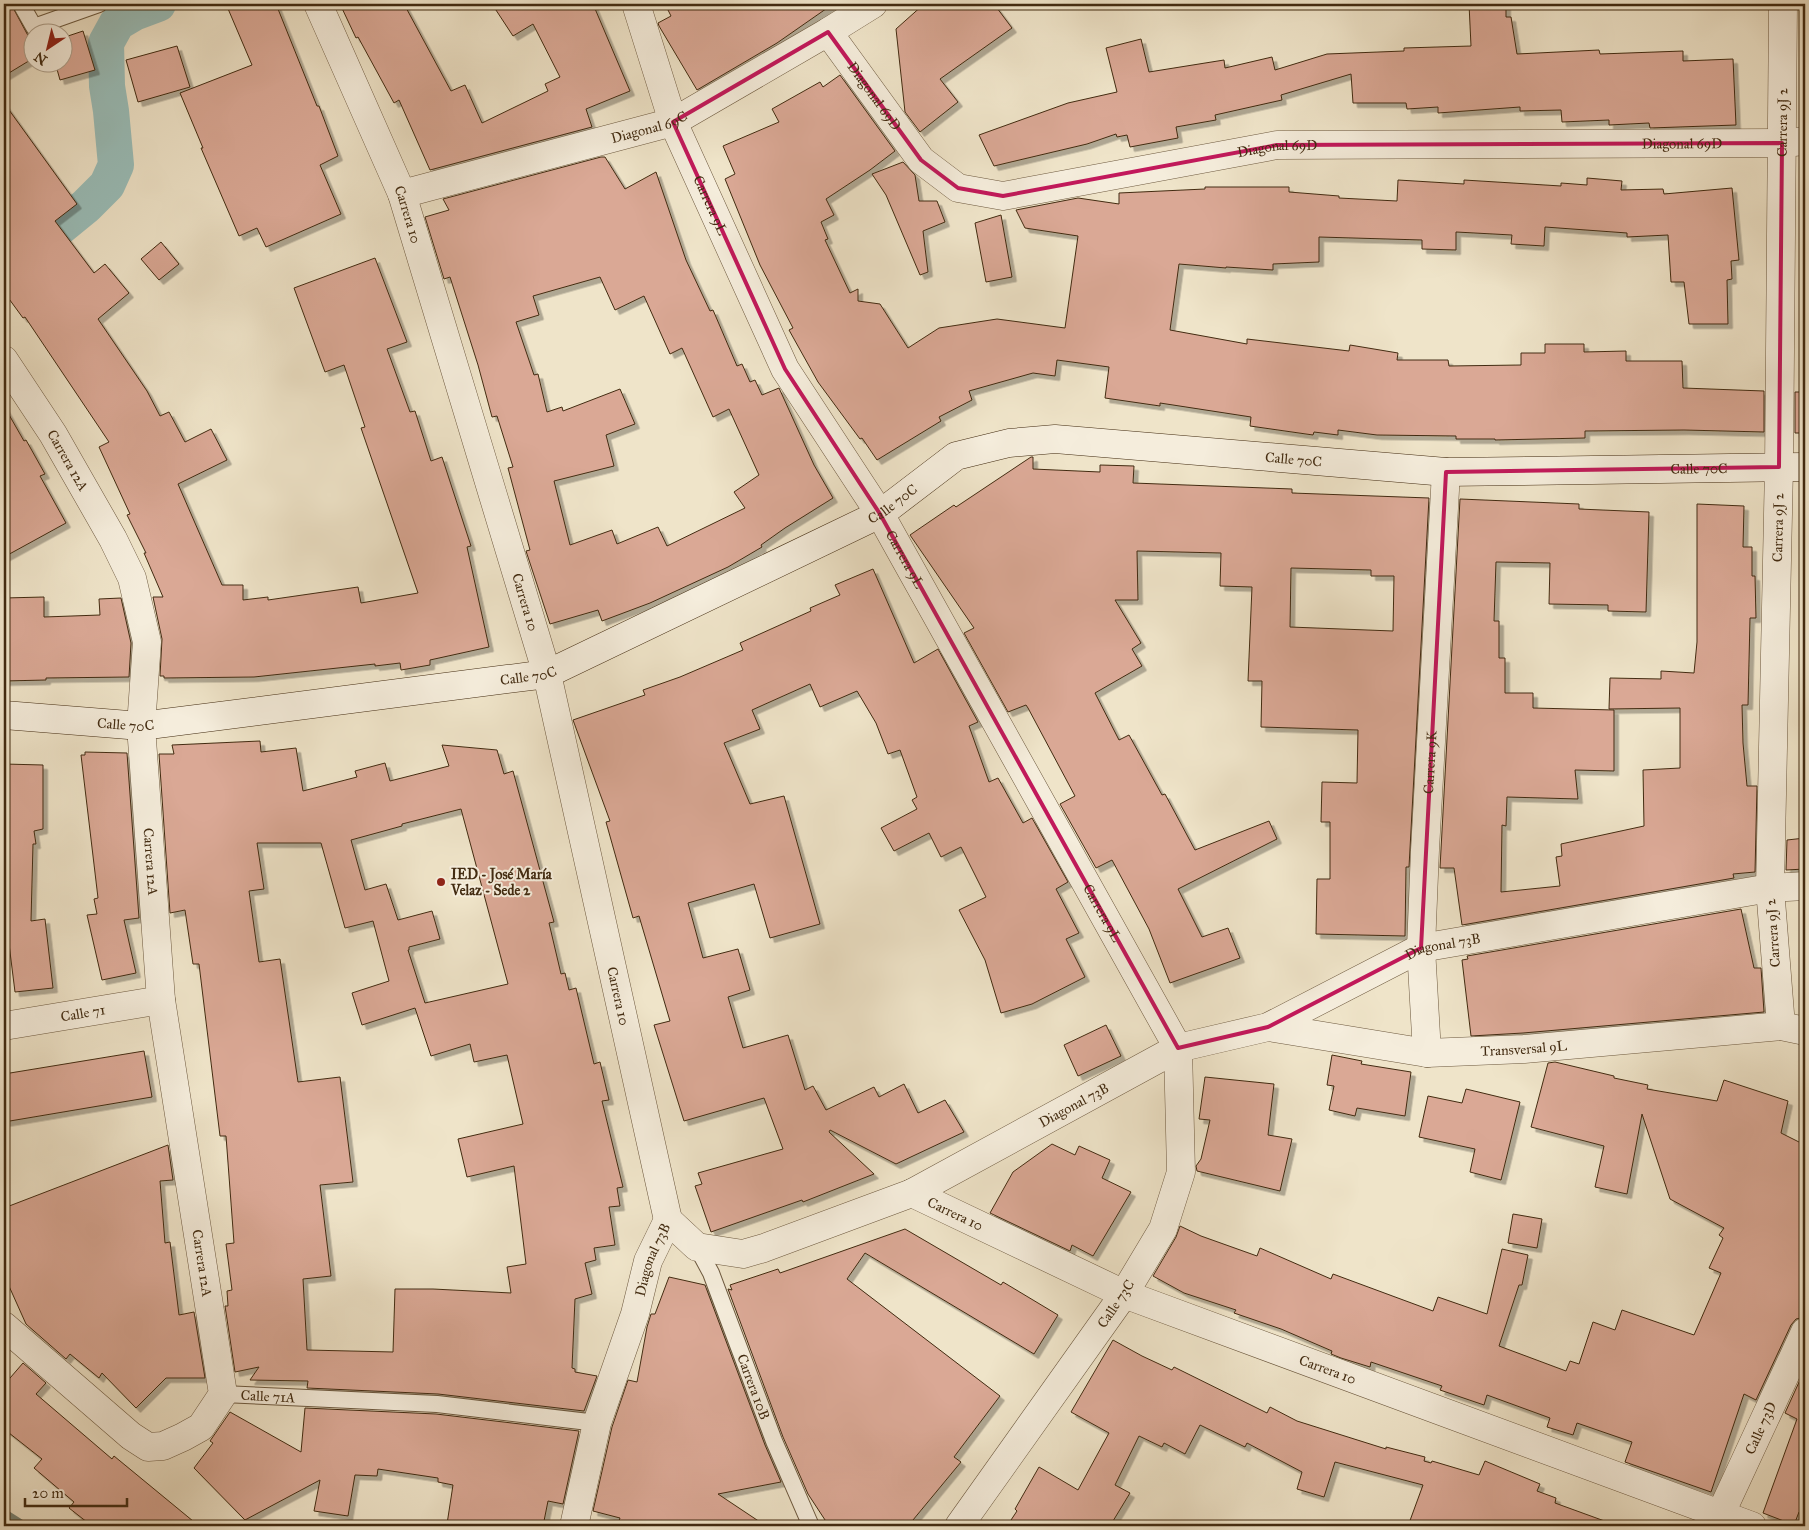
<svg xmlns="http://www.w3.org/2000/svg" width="1809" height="1530" viewBox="0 0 1809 1530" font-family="'IM FELL Great Primer',serif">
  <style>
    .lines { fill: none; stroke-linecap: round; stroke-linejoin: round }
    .stream { stroke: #778376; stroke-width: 10 }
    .canal { stroke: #9abeb9; stroke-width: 36 }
    .building { fill: #daa895; stroke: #422b11; fill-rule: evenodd; filter: url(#shadow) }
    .lane-casing { stroke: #6d593f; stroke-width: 18 }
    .street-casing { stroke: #6d593f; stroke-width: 29 }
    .secondary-casing { stroke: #422b11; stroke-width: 29 }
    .lane { stroke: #f5eddc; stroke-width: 16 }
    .street { stroke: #f5eddc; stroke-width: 28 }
    .secondary { stroke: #f5eddc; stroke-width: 28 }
    .marked { fill: none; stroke: #c2185b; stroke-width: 4; stroke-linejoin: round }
    .poi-dot { fill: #8f2418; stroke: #f5eddc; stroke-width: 2 }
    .labels { text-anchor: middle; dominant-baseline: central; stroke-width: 4; stroke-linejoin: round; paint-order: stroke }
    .street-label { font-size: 14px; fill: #422b11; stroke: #f5eddc }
    .poi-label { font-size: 14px; font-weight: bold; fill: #422b11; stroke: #f5eddc; text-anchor: start }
  </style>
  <defs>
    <filter id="shadow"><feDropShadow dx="4.5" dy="4.5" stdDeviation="0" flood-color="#0004"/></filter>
  </defs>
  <rect width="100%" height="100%" fill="#efe4c9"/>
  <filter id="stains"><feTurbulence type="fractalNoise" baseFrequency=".004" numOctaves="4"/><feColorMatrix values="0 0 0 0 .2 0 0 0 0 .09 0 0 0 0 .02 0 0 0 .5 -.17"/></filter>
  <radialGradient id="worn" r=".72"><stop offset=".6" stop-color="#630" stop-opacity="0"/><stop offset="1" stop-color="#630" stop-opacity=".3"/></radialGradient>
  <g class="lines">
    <path class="stream" d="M4 1514 23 1526"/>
    <path class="canal" d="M4 273 86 206 107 185 116 165 111 111 107 86 106 43 117 23 134 13 158 4"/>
  </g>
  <path class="building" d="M4 4H11L32 43V59L4 76Z
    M226 4H276L317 106H319L338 156 320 165 341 214 266 247 257 228 239 236 201 148H203L180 93 252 65Z
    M340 4H404L451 91 465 85 482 123 548 91 545 84 560 77 533 24 513 36 492 4H593L630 91 586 109 592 127 430 170 399 100 394 103 358 37 356 38Z
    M665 4H833L777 43 697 90 659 26 658 23 671 16Z
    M924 4H994L1012 28 940 79 958 102 920 132 905 112 896 29Z
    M1469 4H1506V17H1511L1517 54 1599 50 1600 54 1683 51V61L1733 59 1736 125 1650 128 1649 123 1609 125V120L1562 122 1561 110 1520 111V107L1438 113V107L1407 109 1406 103H1353L1351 74 1281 95 1282 100 1215 115 1216 120 1176 127 1178 138 1130 147 1127 135 1117 137 1116 134 1087 144 994 166 979 135 1068 103 1117 92 1106 48 1141 39 1149 72 1224 60 1225 68 1272 57 1275 70 1327 54 1404 51V48L1471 46Z
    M83 31 95 70 60 80 55 62H62V38Z
    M177 46 190 87 138 102 126 60Z
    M840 75 895 151 870 170 826 199 834 215 821 222 828 239 825 240 850 293 858 289V301L880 304 908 348 939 328 997 319 1065 328 1078 236 1025 228 1016 210 1078 198 1119 204V193L1205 189V187H1289V192L1339 196V198L1397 201 1398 180 1464 184V180L1561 186V183L1587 185V178L1622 181 1621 190 1663 189 1664 194 1732 188 1739 260 1731 261 1732 279 1727 280 1728 324H1689L1684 282H1671L1668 235 1627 237V233L1545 227 1544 246 1511 244 1512 235 1456 232V250L1422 249V240L1319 237V262L1273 264V270L1226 267V268L1179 264 1170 330 1247 344V339L1349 351 1350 345 1398 353 1397 360H1448L1449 366 1521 365V353H1545V344H1584V352L1626 351V361H1682L1683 388 1764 391V432L1684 430 1585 431V438L1495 440V439H1456V436L1377 435 1338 430V435L1314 432 1313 435 1250 426 1251 417 1160 403V406L1105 398 1109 367 1057 360 1055 376 1033 373 969 391 972 400 939 417 941 421 877 460 862 438 860 439 818 382 789 330 793 328 760 265 725 179 735 174 723 146 779 122 772 109 820 82 823 87Z
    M4 103 77 204 55 221 94 273 105 264 129 293 98 319 147 391 160 416 169 412 185 442 211 429 227 460 178 484 222 585H243V600L268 597V600L358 587 361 603 418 593 361 428 365 427 344 365 325 372 294 288 375 258 407 342 387 349 410 412 415 411 431 461 442 457 471 546 467 547 489 647 430 660V665L401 670 400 663 375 666V664L254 677 164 678V676H160L162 639 153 597H163L144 553H146L127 515 130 514 99 447 109 442 25 317 23 318 4 292Z
    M601 157H605L625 189 656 172 686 260 710 311 713 310 737 366 742 364 750 382 755 380 762 395 779 388 814 465 833 498 785 528 761 545 762 547 728 567 650 603 602 621 598 610 550 624 526 551 530 550 508 468 513 467 497 416 492 417 478 365 450 277 444 279 425 217 449 210 443 199ZM600 277 615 310 644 296 670 354 682 348 713 417 729 409 759 475 734 492 745 508 667 546 658 527 617 544 612 530 570 545 554 481 614 466 606 435 635 424 620 389 563 411 562 407 547 412 538 374 534 375 516 322 539 315 533 296Z
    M903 162 915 175 919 201H937L945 222 923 231 928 272 920 275 886 195 872 174Z
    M1001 215 1012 277 986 282 975 223Z
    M161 242 179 264 159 280 141 259Z
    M1795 392H1805V433H1795Z
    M4 406 24 441 26 440 45 474 40 476 66 523 4 557Z
    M1031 457H1033V469L1100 472V465L1134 466 1133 483 1292 489V493L1429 498 1409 867H1406L1405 936 1316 934 1317 879H1330V822H1321L1322 782 1357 783 1358 730 1261 727 1262 681H1248L1252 587 1220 586 1221 553 1137 551 1138 600H1115L1141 643 1132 649 1142 666 1095 693 1119 740 1129 735 1162 795 1165 794 1195 850 1269 821 1277 839 1178 889 1202 937 1228 928 1240 958 1170 983 1149 929 1112 860 1096 868 1060 804 1075 796 1028 708 1026 705 1008 712 964 633 974 628 910 535 954 505 956 507ZM1291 568 1371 570V576H1394L1393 631 1290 627Z
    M1460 499 1579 504V509L1649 512 1646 612 1608 611V605L1549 604 1550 563 1496 562 1494 621H1499V658H1505V693H1533V708L1614 710V771L1575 770 1578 799 1507 797 1506 826 1502 825 1501 892 1560 886 1556 857 1562 856 1561 844 1644 826 1643 770 1680 768V708L1609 709 1610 678 1661 679V671L1694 673 1697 642V504L1744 506 1743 547H1752V576H1755L1756 618H1750L1748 705H1742L1743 743 1747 786H1757L1755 872 1733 874 1734 878 1462 925 1454 868H1440Z
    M873 569 914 663 938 649 978 722 969 726 989 782 998 778 1023 823 1032 818 1068 882 1056 889 1079 933 1066 939 1085 977 1032 1004 1001 1013 985 960 959 910 986 897 961 847 941 857 929 833 894 851 881 828 917 809 912 800 917 797 900 750 888 754 876 723 857 691 820 707 810 684 752 710 760 729 724 743 750 804 784 796 820 924 770 938 754 884 688 903 703 958 738 949 750 990 728 997 743 1048 788 1035 805 1090 813 1086 826 1110 874 1087 879 1097 904 1084 918 1113 945 1100 964 1132 896 1164 830 1130 829 1132 874 1174 803 1202 802 1200 711 1232 695 1186 702 1184 698 1173 783 1149 764 1098 684 1121 654 1025 670 1021 639 916 633 918 606 822 610 821 573 720 645 695 643 690 680 677 743 650 740 643 811 611 810 608 840 595 835 585Z
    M44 597V617L100 615 99 599 121 598 131 643 129 677 46 678V680L4 681V598Z
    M260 741 261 752 296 748 303 791 357 777 355 771 385 763 390 781 449 766 442 745 497 750 504 774 513 771 554 922 549 923 561 974 565 973 569 990 576 988 594 1064 600 1062 609 1100 602 1101 623 1187 617 1188 620 1206 609 1207 615 1245 594 1248 596 1260 585 1263 592 1294 575 1299 572 1368 575 1369V1372L597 1376 584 1411 438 1394 307 1388 308 1381 250 1380 259 1367 235 1372 225 1306H228L227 1291 232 1290 226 1244 234 1243 226 1136H220L199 964H193L185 910 170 913 159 754H174L172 745ZM461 809 508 984 425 1003 408 950H409V947L440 939 432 911 398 920 386 884 365 890 351 840 402 826V824ZM257 843H321L345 928 373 921 389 981 352 993 362 1025 415 1008 431 1056 470 1044 474 1062 507 1055 523 1124 458 1139 467 1177 514 1166 526 1264 507 1267 511 1293 433 1289H395L393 1352 307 1350 303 1279 331 1276 320 1185 353 1182 340 1077 298 1082 280 959 259 962 249 891 264 889Z
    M85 752 127 753 139 918 124 920 136 973 102 980 87 915 97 914 94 899 98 898 81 755H85Z
    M4 764 43 765V829L34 831 36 844H33L31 921 45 919 53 988 15 992 4 904Z
    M1805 838V869L1786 870 1787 840Z
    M1741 909 1754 968H1761L1764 1012 1523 1033 1471 1036 1462 960 1468 959 1467 956Z
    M1106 1025 1121 1056 1078 1076 1064 1045Z
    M144 1051 152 1097 4 1122V1074Z
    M1332 1055 1362 1061 1361 1064 1411 1072 1405 1116 1357 1108 1355 1116 1329 1110 1334 1086 1327 1085Z
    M1555 1062 1614 1076V1078L1648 1085 1647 1089 1717 1101 1724 1080 1788 1101 1781 1133 1805 1145V1317L1796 1319 1791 1325 1756 1400 1744 1394 1711 1492 1625 1462 1632 1442 1577 1423 1573 1435 1547 1427 1550 1418 1487 1395 1484 1405 1440 1390 1442 1386 1371 1362 1370 1367 1341 1358 1331 1354 1332 1351 1281 1329 1234 1313 1236 1310 1184 1293 1153 1276 1176 1237 1180 1226 1201 1236 1257 1256 1260 1248 1331 1279 1333 1274 1433 1311 1438 1297 1487 1314 1502 1249 1528 1255 1522 1285H1519L1499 1346 1566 1371 1570 1361 1579 1364 1593 1322 1615 1330 1622 1310 1694 1335 1721 1273 1709 1268 1723 1238 1719 1235 1724 1228 1670 1199 1642 1114 1627 1194 1595 1187 1604 1146 1531 1127 1548 1063Z
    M1205 1077 1274 1084 1268 1135 1292 1139 1280 1191 1197 1171 1196 1166 1201 1159 1210 1120 1199 1119Z
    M1466 1089 1520 1102 1501 1180 1470 1172 1475 1149 1419 1137 1428 1096 1462 1103Z
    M1052 1144 1075 1155 1079 1146 1110 1160 1102 1178 1131 1192 1093 1256 1072 1245 1070 1251 990 1213 1013 1172Z
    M168 1145 173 1180 160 1181 165 1243 170 1242 179 1315 194 1312 205 1378H166L136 1408 102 1373 99 1378 70 1354 66 1359 26 1324 4 1275V1208Z
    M1513 1214 1542 1219 1537 1248 1508 1243Z
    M905 1229 1001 1285 1003 1282 1058 1315 1034 1354 865 1253 847 1279 1000 1396 954 1457 961 1462 908 1526H829L808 1494 783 1437 728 1289 732 1290 730 1285 778 1269 780 1273Z
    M669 1277 705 1285 765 1445 781 1482 718 1494 766 1526H617L620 1518 593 1511 612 1427 628 1380 637 1382 647 1327 651 1314H655Z
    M1113 1340 1142 1356 1172 1370 1174 1367 1267 1413 1270 1407 1297 1421 1386 1449V1447L1425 1457 1424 1461 1431 1463 1432 1461 1479 1475 1485 1461 1540 1484 1537 1491 1556 1498 1555 1503 1610 1523V1526H1408L1423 1485 1335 1462 1324 1497 1297 1489 1302 1472 1247 1443 1245 1447 1200 1425 1185 1454 1164 1443 1162 1447 1139 1436 1115 1485 1130 1493 1110 1526H1007L1017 1511 1015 1509 1039 1467 1078 1490 1109 1433 1071 1412Z
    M23 1363 46 1383 36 1394 112 1459 114 1456 199 1526H92L69 1508 74 1502 34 1468 42 1459 4 1429V1385Z
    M1805 1369V1516L1799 1512 1794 1525 1763 1513 1797 1419 1785 1413Z
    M305 1408 436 1414 579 1431 563 1504 548 1501 543 1526H462L447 1524 453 1485 438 1482V1478L378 1469 377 1476 355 1475 348 1516 314 1511 320 1480 245 1520 194 1468 213 1443 210 1441 230 1412 301 1452Z"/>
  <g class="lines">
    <g class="lane-casing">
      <g id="lane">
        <path d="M21 4 34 27 99 4"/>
        <path id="s1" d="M697 1247 711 1273 774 1441 811 1526"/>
        <path id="s2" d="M223 1394 437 1404 597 1423"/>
      </g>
    </g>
    <g class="street-casing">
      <g id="street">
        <path id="s3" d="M318 4 402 194 547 674 668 1220"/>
        <path id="s4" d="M636 4 673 122 785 369 880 514 1178 1048 1181 1172 1163 1229 1124 1294 959 1526"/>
        <path id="s5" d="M828 32 921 160 958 188 1003 196 1277 145 1782 143 1805 141"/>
        <path id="s6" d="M402 194 673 122 828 32 873 4"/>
        <path id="s7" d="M4 360 53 434 113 539 132 578 147 642 141 726 161 1000 223 1394 201 1427 183 1437 163 1446 148 1447 131 1436 4 1326"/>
        <path id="s8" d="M4 1026 161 1000"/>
        <path id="s9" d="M1781 1026 1770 888 1779 467 1783 4"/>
        <path id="s10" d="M1268 1027 1427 1053 1524 1049 1781 1026 1805 1031"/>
        <path id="s11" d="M1427 1053 1421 948 1425 850 1446 472"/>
        <path id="s12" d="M912 1193 1124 1294 1752 1526"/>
        <path id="s13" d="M668 1220 697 1247 743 1254 764 1248 912 1193 1178 1048 1268 1027 1421 948 1770 888 1805 886"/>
        <path id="s14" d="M574 1526 597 1423 635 1314 648 1261 668 1220"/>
        <path id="s15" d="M1715 1526 1805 1332"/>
      </g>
    </g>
    <g class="secondary-casing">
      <g id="secondary">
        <path id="s16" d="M4 715 141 726 547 674 880 514 956 456 1009 443 1055 439 1446 472 1805 467"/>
      </g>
    </g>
    <use href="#lane" class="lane"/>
    <use href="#street" class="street"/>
    <use href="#secondary" class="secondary"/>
  </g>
  <path class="marked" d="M828 32 921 160 958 188 1003 196 1277 145 1782 143 1779 467 1446 472 1421 948 1268 1027 1178 1048 880 514 785 369 673 122Z"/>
  <circle class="poi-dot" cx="441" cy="882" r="5"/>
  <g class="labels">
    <g class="street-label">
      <text stroke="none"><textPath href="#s5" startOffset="79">Diagonal 69D</textPath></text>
      <text stroke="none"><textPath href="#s9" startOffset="904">Carrera 9J 2</textPath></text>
      <text stroke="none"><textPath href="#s6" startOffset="256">Diagonal 69C</textPath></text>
      <text stroke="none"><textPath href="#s5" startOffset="934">Diagonal 69D</textPath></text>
      <text stroke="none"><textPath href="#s5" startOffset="529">Diagonal 69D</textPath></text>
      <text stroke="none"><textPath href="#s4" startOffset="215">Carrera 9L</textPath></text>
      <text stroke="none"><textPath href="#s3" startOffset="229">Carrera 10</textPath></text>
      <text stroke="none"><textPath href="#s16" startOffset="1352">Calle 70C</textPath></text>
      <text stroke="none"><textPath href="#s7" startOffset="119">Carrera 12A</textPath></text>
      <text stroke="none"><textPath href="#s16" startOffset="1758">Calle 70C</textPath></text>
      <text stroke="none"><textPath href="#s16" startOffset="932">Calle 70C</textPath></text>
      <text stroke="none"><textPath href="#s9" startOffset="499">Carrera 9J 2</textPath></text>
      <text stroke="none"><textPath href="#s4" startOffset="620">Carrera 9L</textPath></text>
      <text stroke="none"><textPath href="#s3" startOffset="634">Carrera 10</textPath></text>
      <text stroke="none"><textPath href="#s16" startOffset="528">Calle 70C</textPath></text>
      <text stroke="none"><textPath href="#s16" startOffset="122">Calle 70C</textPath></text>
      <text stroke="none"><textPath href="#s11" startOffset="291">Carrera 9K</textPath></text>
      <text stroke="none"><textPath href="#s7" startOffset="539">Carrera 12A</textPath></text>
      <text stroke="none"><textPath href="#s4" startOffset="1025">Carrera 9L</textPath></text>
      <text transform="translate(1773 933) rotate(-94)">Carrera 9J 2</text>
      <text stroke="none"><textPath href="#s13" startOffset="855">Diagonal 73B</textPath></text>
      <text stroke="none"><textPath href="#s3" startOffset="1039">Carrera 10</textPath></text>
      <text stroke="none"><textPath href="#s8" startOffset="80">Calle 71</textPath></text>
      <text stroke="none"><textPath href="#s10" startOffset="258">Transversal 9L</textPath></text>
      <text stroke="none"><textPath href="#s13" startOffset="450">Diagonal 73B</textPath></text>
      <text stroke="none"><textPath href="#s12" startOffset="48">Carrera 10</textPath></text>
      <text stroke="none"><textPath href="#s7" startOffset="944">Carrera 12A</textPath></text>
      <text stroke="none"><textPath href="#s14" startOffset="278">Diagonal 73B</textPath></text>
      <text transform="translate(1116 1304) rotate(-56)">Calle 73C</text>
      <text stroke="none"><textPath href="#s12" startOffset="452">Carrera 10</textPath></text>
      <text stroke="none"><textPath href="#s1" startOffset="151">Carrera 10B</textPath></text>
      <text stroke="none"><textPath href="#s2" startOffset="45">Calle 71A</textPath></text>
      <text stroke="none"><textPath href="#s15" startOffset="108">Calle 73D</textPath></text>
    </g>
    <g class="poi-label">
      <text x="451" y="874">IED - José María<tspan x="451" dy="16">Velaz - Sede 2</tspan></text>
    </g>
  </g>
  <rect width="1809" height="1530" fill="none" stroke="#efe4c9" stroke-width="20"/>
  <rect x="5" y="5" width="1799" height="1520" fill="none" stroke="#422b11" stroke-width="2.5"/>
  <rect x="10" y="10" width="1789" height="1510" fill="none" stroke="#422b11"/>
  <g transform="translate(48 48) rotate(215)"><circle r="24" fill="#f5eddc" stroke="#ad9f8b"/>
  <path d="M0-4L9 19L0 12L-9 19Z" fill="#8f2418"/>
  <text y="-8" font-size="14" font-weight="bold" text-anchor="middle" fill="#422b11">N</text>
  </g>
  <path d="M25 1498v8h102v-8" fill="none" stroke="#422b11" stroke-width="2.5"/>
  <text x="32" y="1498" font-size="15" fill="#422b11" stroke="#f5eddc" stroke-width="4" paint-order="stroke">20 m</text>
  <rect width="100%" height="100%" filter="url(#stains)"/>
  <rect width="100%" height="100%" fill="url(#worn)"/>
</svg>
